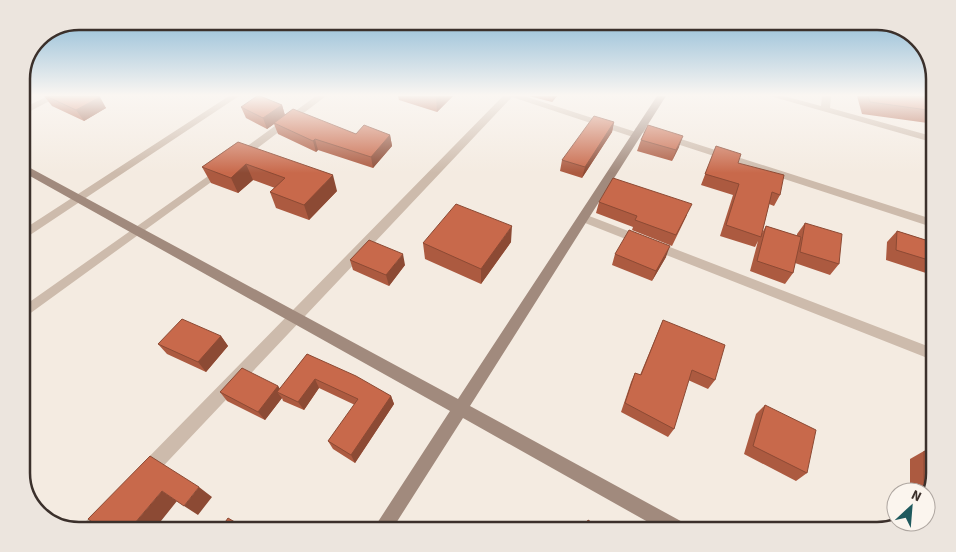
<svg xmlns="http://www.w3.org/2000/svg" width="956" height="552" viewBox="0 0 956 552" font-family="'Source Sans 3',sans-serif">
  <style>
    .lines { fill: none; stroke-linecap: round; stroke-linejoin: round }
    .street { fill: #cdbbac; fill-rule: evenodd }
    .secondary { fill: #a18a7d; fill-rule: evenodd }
    .wall { fill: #ac5a40 }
    .shaded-wall { fill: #8c4a34 }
    .building { fill: #c8694b; stroke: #8c4a34 }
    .rim { fill: none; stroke: #3b302b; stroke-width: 2.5 }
  </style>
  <rect width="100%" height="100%" fill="#f4ebe1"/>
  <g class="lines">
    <path class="street" d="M48 96H59L21 116V109Z
      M229 96H239L21 241V231Z
      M316 96H326L243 159H235V155Z
      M503 96H524L639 133 641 135 639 137H633L512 97 152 478 146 480 140 478 138 472 140 466Z
      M770 96H784L821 106 822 96H831L830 108 935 137V143Z
      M640 126 935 220V228L637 131 635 129Z
      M221 167 226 170 225 172 21 320V308Z
      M584 214 935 349V361L580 221 578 218 580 215Z
      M108 503 114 506 117 512 114 518 101 531H80C85 520 97 508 108 503Z"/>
    <path class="secondary" d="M657 96H666L470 406 688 525 691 531H664L463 418 391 531H372L450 411 21 171V163L458 399Z"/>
  </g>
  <path class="wall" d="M44 96H96L106 108 84 121 52 106Z
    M398 96H453L437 112 399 100Z
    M529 96H557L552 102Z
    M857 96H935V124L862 114Z
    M282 105 285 115 356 134 390 135 392 146 373 168 318 150 316 152 278 134 274 124 267 129 246 118 241 107Z
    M614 122 612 132 582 178 560 171 562 160Z
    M641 140 679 147 672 161 637 151Z
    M238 142 337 191 309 220 276 208 270 192 275 188 253 180 238 193 211 183 202 167Z
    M716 146 780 195 774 206 769 204 762 233 766 226 797 236V234L805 223 839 264 830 275 795 263 793 273 785 284 750 271 758 241 755 247 720 236 733 195 701 185Z
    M599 202 687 215 672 246 632 230 633 227 596 213Z
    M897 231 935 243V268L929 274 886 260 887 242Z
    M511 242 481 284 425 259 423 243Z
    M615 254 666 257 652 281 612 265Z
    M350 260 405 265 389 286 353 270Z
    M663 320 715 380 708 389 688 380 674 429 668 437 621 412 631 382 635 373 640 375Z
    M221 336 228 346 206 372 167 354 158 344Z
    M307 354 391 396 394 404 355 463 333 449 328 441 355 405 319 388 304 410 283 401 282 398 265 420 227 401 220 392 278 386 280 389Z
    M765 405 807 473 796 481 744 454 756 414Z
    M924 451 935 473 928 498H926V492H913L910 490V459Z"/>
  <path class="shaded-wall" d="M436 96H453L437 112Z
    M553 96H557L552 102Z
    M100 97 106 108 84 121 76 110Z
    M282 105 285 116 267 129 263 118Z
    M614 122 612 132 582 178 585 167Z
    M390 135 392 146 373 168 371 157Z
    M683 136 679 147 672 161 676 150Z
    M315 139 318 150 316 152 313 141Z
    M246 164 253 180 238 193 231 178Z
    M333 175 337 191 309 220 304 205Z
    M512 226 511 242 481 284V269Z
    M670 246 666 257 652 281 656 271Z
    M403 254 405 265 389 286 386 275Z
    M221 336 228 346 206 372 198 362Z
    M315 379 319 388 304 410 298 402Z
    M278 386 284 395 277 392 282 398 265 420 258 412Z
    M391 396 394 404 355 463 351 455Z
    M199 487 212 497 198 515 184 506Z
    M162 491 177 501 153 531H128Z"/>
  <path class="building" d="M46 96H96L100 97 76 110Z
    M257 96H260L282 105 263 118 241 107Z
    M868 96H935V111L870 102Z
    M293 109 356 134 364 125 390 135 371 157 315 139 313 141 274 123Z
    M594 116 614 122 585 167 562 160Z
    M648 125 683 136 676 150 641 140Z
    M238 142 333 175 304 205 270 192 285 178 246 164 231 178 202 167Z
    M716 146 741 154 738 163 784 175 780 195 772 192 761 237 726 225 739 184 705 174Z
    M613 178 692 204 676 235 635 220 637 216 599 202Z
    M456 204 512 226 481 269 423 243Z
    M805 223 842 234 839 264 800 252Z
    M766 226 801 237 793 273 757 261Z
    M629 230 670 246 656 271 615 254Z
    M897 231 935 243V262L896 250Z
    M369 240 403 254 386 275 350 260Z
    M182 319 221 336 198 362 158 344Z
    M663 320 725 345 715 380 692 370 674 429 625 403 635 373 641 375Z
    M307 354 356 376 391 396 351 455 328 441 358 399 315 379 298 402 277 392Z
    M242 368 278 386 258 412 220 392Z
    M765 405 816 430 807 473 753 446Z
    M924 451 935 455V473L931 486 924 483Z
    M150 456 199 487 184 506 162 491 128 531H105L88 519Z
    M228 518 250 531H219Z
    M588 520 605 531H583Z"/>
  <linearGradient id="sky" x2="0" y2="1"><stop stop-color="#7eb2d2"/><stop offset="0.55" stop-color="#faf6f2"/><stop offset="1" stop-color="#faf6f2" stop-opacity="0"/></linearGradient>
  <rect width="956" height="173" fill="url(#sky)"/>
  <path d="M0 0H956V552H0ZM79 30H877A49 49 0 0 1 926 79V473A49 49 0 0 1 877 522H79A49 49 0 0 1 30 473V79A49 49 0 0 1 79 30Z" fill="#ece5de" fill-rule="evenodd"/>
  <path class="rim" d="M79 30H877A49 49 0 0 1 926 79V473A49 49 0 0 1 877 522H79A49 49 0 0 1 30 473V79A49 49 0 0 1 79 30Z"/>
  <g transform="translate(911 507) rotate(26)"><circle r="24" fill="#fbf5ee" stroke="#aea6a0"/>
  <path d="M0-4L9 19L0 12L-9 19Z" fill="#1f5a5e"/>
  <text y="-8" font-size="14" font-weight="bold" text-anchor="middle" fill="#3b302b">N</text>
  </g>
</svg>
